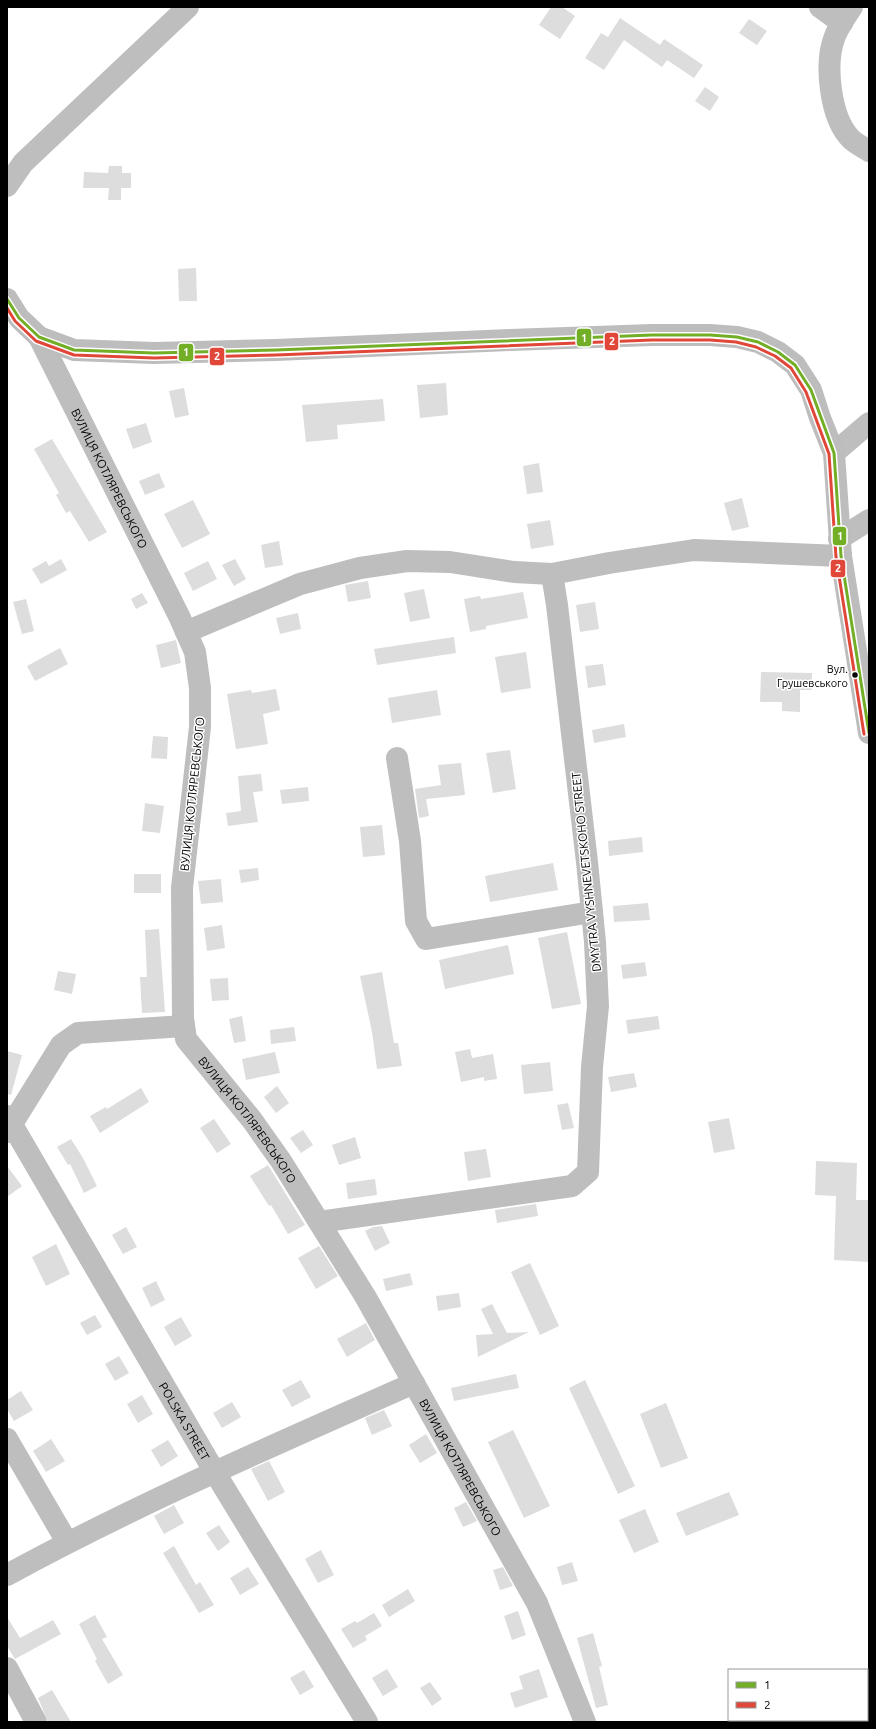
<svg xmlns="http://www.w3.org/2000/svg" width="876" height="1729" viewBox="0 0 876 1729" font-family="Ubuntu,sans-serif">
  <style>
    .building { fill: #ddd }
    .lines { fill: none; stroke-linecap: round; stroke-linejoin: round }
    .minor { stroke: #bebebe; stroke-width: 22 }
    .major { stroke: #bdbdbd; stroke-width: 22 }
    .bus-1-casing { stroke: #fff; stroke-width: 6 }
    .bus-2-casing { stroke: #fff; stroke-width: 6 }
    .bus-1 { stroke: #73ae27; stroke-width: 3 }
    .bus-2 { stroke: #e14739; stroke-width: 3 }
    .bus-dot { fill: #000; stroke: #fff; stroke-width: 1.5 }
    .labels { text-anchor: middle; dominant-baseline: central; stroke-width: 3; stroke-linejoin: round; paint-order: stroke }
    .bus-label { font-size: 11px; fill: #000; stroke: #fff; text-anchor: end }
    .street-label { font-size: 12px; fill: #000; stroke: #fff }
    .line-badge { stroke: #fff; stroke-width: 1.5 }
    .badge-label { font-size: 11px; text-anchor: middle; font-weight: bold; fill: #fff }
  </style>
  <rect width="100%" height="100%" fill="#fff"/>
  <path class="building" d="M551 7H562L575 16 560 39 539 25Z
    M620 18 660 45 664 39 703 65 694 78 667 60 662 67 624 40 604 70 585 58 601 33 608 37Z
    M749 19 767 31 757 45 739 33Z
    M705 87 719 97 710 111 695 101Z
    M109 166H122V173H131V188H121V200H108L109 188H83L84 172 108 173Z
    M196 268 197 301H179L178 269Z
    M446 383 448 415 420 418 417 385Z
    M184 388 189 415 175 418 169 391Z
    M383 399 385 421 337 425 338 439 306 442 302 405Z
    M146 423 152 442 133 449 126 429Z
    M52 439 107 532 89 542 70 511 66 513 56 495 59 493 34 449Z
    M539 463 543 492 527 494 523 466Z
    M159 473 165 487 145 495 139 481Z
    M742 498 749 527 732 531 724 503Z
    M193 500 210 534 182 548 164 514Z
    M550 520 554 545 531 549 527 524Z
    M279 541 283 565 265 568 261 545Z
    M61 559 67 570 41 584 32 569 46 561 49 566Z
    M235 559 246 579 234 586 222 565Z
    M208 561 217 579 193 591 184 573Z
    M368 581 371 598 348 602 345 585Z
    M424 589 430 618 410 622 404 593Z
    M523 592 528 618 486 626V629L470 632 464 599 480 596 481 599Z
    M142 593 148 603 136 609 131 599Z
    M26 599 34 631 22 634 13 602Z
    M595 602 599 629 580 632 576 605Z
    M298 613 301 629 280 634 276 618Z
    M454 637 456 653 377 665 374 649Z
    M176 640 181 663 161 668 156 645Z
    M60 648 68 664 35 681 27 666Z
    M526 652 531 688 501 693 495 657Z
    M603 664 606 685 588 688 585 666Z
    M761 672 812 673V690H800V712L782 711V702H760Z
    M276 689 280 710 263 714 268 744 236 749 227 694 251 690 252 693Z
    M437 690 441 715 392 723 388 698Z
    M624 724 626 737 594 743 592 730Z
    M153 736 168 737 167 759 151 758Z
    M510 750 516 789 493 793 486 753Z
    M461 763 465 795 426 799 429 816 419 818 415 789 441 785 438 765Z
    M261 774 263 791 253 792 258 822 228 826 226 813 241 811 238 776Z
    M308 787 309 801 282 804 280 790Z
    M145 803 164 806 160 833 142 831Z
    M382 825 385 855 363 857 360 827Z
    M642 837 643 852 609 856 608 841Z
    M553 863 558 890 490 902 485 876Z
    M258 868 259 880 241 883 239 870Z
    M134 874H161V893H134Z
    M221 879 223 902 201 904 198 881Z
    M648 903 650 920 614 922 613 906Z
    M222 925 225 948 207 951 204 928Z
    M159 929 165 1012 142 1013 140 977H147L145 930Z
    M567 932 581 1004 552 1009 538 938Z
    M508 945 514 974 445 989 439 960Z
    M645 962 647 976 623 979 621 965Z
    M58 971 76 974 72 994 54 990Z
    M382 972 394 1043H398L402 1066 377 1069 372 1032 360 976Z
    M228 978 229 1000 212 1001 210 979Z
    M242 1016 246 1041 234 1043 229 1019Z
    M658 1016 660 1029 628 1034 626 1020Z
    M294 1027 296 1041 271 1044 270 1030Z
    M470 1049 472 1058 493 1054 497 1079 484 1081V1077L461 1082 455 1052Z
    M7 1051 22 1055 11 1095 7 1094Z
    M275 1052 280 1073 246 1080 242 1059Z
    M550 1062 553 1091 524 1094 521 1065Z
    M634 1073 637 1087 611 1092 608 1077Z
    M277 1086 289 1103 276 1113 264 1097Z
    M141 1088 149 1102 100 1133 90 1116 106 1107 107 1109Z
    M568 1103 574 1128 562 1130 557 1105Z
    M729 1118 735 1149 714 1153 708 1122Z
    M214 1119 231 1144 217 1153 200 1128Z
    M303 1130 313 1145 301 1153 290 1138Z
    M355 1137 361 1158 339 1165 332 1145Z
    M71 1139 83 1158 97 1186 84 1193 70 1164 68 1165 57 1147Z
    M486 1149 491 1177 468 1181 464 1152Z
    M816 1161 857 1163 856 1200H869L868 1262 834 1260 836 1196 815 1195Z
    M268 1165 305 1225 288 1234 271 1205 269 1206 250 1176Z
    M7 1166 22 1186 7 1197Z
    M375 1179 377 1195 348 1199 346 1183Z
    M536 1204 538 1216 497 1223 495 1210Z
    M382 1226 390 1243 375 1251 365 1231 373 1227Z
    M126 1227 137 1247 123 1254 112 1235Z
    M56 1244 70 1274 46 1286 32 1257Z
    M319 1246 338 1276 316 1289 298 1258Z
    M530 1263 559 1326 540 1335 511 1272Z
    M410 1273 413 1285 386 1291 383 1279Z
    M156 1281 165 1300 151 1307 142 1288Z
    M459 1293 461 1307 438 1311 436 1296Z
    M492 1304 507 1333 529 1332 478 1357 476 1335 493 1334 481 1309Z
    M95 1315 102 1327 87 1335 80 1323Z
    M181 1317 192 1336 175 1346 164 1327Z
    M366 1323 375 1340 347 1357 337 1339Z
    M119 1356 129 1373 115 1381 105 1364Z
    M516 1374 519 1388 454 1401 451 1388Z
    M301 1380 311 1397 292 1407 282 1390Z
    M585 1380 635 1486 618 1494 569 1388Z
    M21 1391 33 1410 14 1421 7 1409V1400Z
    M142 1395 153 1414 138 1423 127 1404Z
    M232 1402 241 1417 222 1428 213 1413Z
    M666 1403 688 1458 661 1468 640 1414Z
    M384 1410 392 1426 372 1435 365 1418Z
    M513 1430 550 1506 524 1518 488 1442Z
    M426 1434 437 1453 420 1463 409 1445Z
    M51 1439 65 1461 46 1472 33 1451Z
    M168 1440 178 1456 161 1467 151 1450Z
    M269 1461 285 1492 268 1501 251 1469Z
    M729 1492 739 1515 686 1536 676 1513Z
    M466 1502 477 1521 463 1527 454 1508Z
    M174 1505 184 1523 164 1534 154 1516Z
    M645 1509 659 1542 634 1553 619 1520Z
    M219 1525 230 1542 218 1551 206 1533Z
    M174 1546 196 1585 200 1582 214 1605 199 1613 163 1553Z
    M321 1550 334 1575 318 1583 305 1559Z
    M572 1562 578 1581 562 1585 557 1567Z
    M248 1567 259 1584 240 1595 230 1578Z
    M503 1567 513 1586 500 1590 493 1570Z
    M408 1589 415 1601 389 1617 382 1605Z
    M518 1611 526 1635 512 1640 504 1616Z
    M374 1613 382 1626 365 1636 367 1640 353 1648 341 1629 355 1621 357 1623Z
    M95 1615 107 1637 102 1639 123 1675 108 1684 95 1661 97 1659 79 1624Z
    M7 1617 20 1638 53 1620 61 1634 15 1659 7 1646Z
    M593 1633 602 1666 599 1667 608 1705 596 1708 577 1638Z
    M387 1669 398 1687 383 1696 372 1678Z
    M539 1669 548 1697 515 1708 510 1693 523 1689 519 1676Z
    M304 1670 314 1687 300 1695 290 1678Z
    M430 1682 442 1699 432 1706 420 1688Z
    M52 1690 71 1722H48L38 1698Z"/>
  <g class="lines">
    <g class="minor">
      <path d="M820 7 842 23"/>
      <path d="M852 7C846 16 839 26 835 36 824 63 830 118 851 139 856 144 863 147 869 151"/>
      <path d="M7 186 23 163 188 7"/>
      <path id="s1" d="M39 337 179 616 195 652 200 688V727L182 888 183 1018 186 1039 252 1120 281 1161 365 1296 537 1603 585 1722"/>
      <path d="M834 453 869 423"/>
      <path d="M839 539 869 520"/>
      <path d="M186 632 300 584 360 568 407 561 450 562 514 572 552 574 609 563 694 550 841 556"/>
      <path d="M397 758 410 841 416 921 426 939 592 912"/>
      <path id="s2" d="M7 1116 214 1471 367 1722"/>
      <path d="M7 1132 61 1045 78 1033 184 1026"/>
      <path d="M319 1222 572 1186 588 1172 592 1067 598 1006 595 942 587 862 557 605 552 574"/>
      <path d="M7 1439 67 1542"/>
      <path d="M7 1575C139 1503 277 1444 414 1383"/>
      <path d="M7 1668 36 1722"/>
    </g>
    <path class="major" d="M7 299 19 318 39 337 74 350 154 353 276 350 510 340 652 335H710L737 337 758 342 778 352 795 365 811 390 820 418 834 453 841 556 869 733"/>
    <g class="bus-1-casing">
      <path id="bus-1" d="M7 299 19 318 39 337 74 350 154 353 276 350 652 335H710L737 337 758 342 778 352 795 365 811 390 834 453 841 556 869 733"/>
    </g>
    <g class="bus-2-casing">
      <path id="bus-2" d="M7 308 15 321 36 341 74 355 154 358 276 355 652 340H710L736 342 756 347 775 356 791 368 806 392 829 454 836 557 864 734"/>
    </g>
    <use href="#bus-1" class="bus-1"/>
    <use href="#bus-2" class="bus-2"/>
  </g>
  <circle class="bus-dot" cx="855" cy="675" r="3.5"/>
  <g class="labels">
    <g class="bus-label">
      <text x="848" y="669">Вул.<tspan x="848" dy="14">Грушевського</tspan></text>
    </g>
    <g class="street-label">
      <text stroke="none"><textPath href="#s1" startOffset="158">ВУЛИЦЯ КОТЛЯРЕВСЬКОГО</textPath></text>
      <text transform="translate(192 794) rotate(-84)">ВУЛИЦЯ КОТЛЯРЕВСЬКОГО</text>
      <text transform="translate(586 872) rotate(-96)">DMYTRA VYSHNEVETSKOHO STREET</text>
      <text stroke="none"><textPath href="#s1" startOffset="842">ВУЛИЦЯ КОТЛЯРЕВСЬКОГО</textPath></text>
      <text stroke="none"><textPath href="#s2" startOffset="353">POLSKA STREET</textPath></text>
      <text stroke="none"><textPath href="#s1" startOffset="1250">ВУЛИЦЯ КОТЛЯРЕВСЬКОГО</textPath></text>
    </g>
  </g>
  <g class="line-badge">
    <rect x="576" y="328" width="16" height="19" rx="4" fill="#73ae27"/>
    <rect x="604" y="332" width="15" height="19" rx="4" fill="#e14739"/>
    <rect x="178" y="343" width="16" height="19" rx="4" fill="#73ae27"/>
    <rect x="209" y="347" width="16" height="19" rx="4" fill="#e14739"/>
    <rect x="832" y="526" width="15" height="20" rx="4" fill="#73ae27"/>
    <rect x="830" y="559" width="16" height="19" rx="4" fill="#e14739"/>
  </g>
  <g class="badge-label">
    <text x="584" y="342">1</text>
    <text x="612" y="345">2</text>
    <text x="186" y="356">1</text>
    <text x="217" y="360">2</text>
    <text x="840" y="540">1</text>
    <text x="838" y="572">2</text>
  </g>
  <rect width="876" height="1729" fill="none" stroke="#000000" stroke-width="16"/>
  <rect x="728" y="1669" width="140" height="52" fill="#ffffff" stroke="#999999"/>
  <rect x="736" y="1682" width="20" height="6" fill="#73ae27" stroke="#999999"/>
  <text x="764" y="1689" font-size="12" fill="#000000">1</text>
  <rect x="736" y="1702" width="20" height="6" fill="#e14739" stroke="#999999"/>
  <text x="764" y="1709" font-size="12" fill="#000000">2</text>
</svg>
